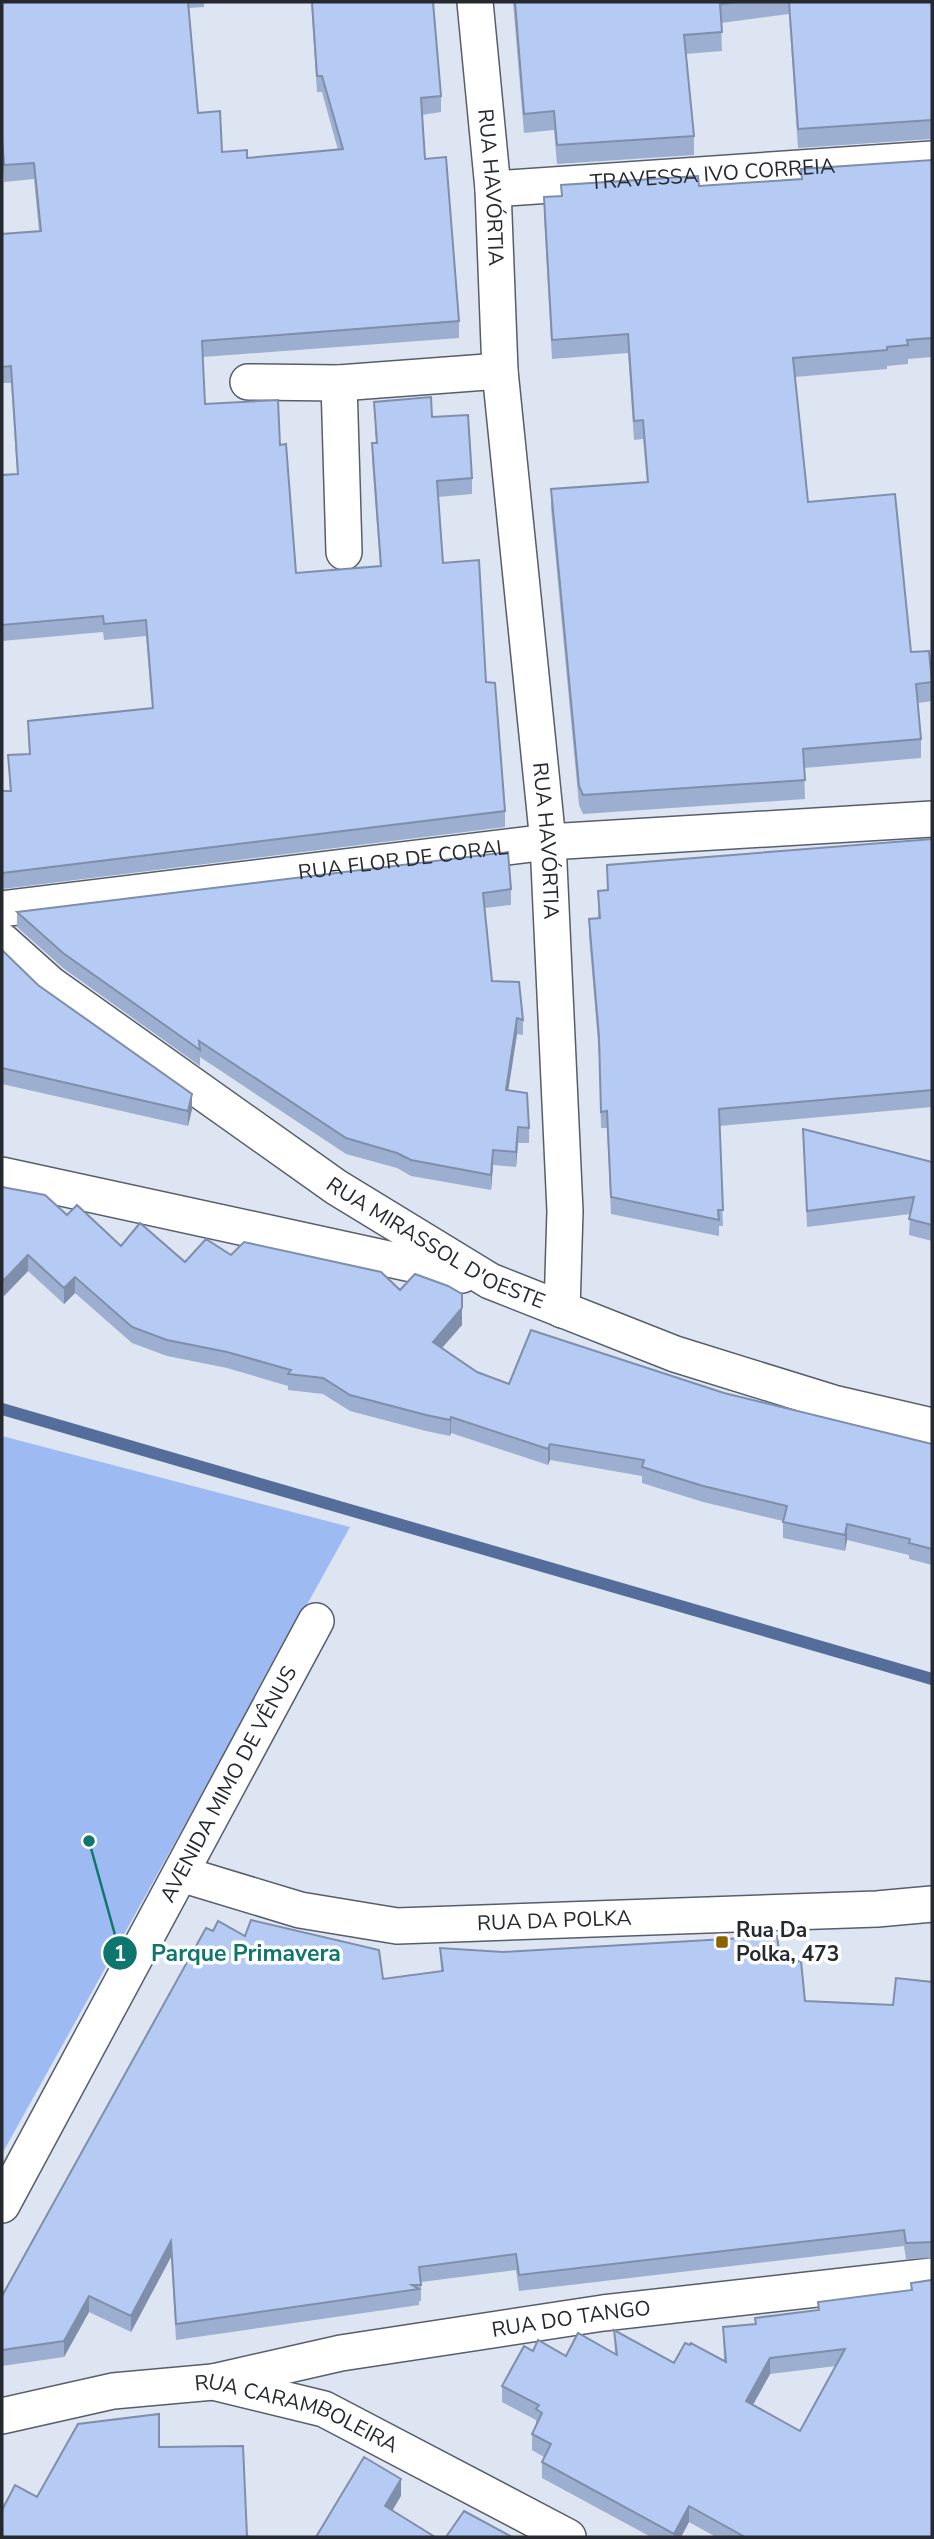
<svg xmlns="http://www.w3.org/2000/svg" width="934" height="2539" viewBox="0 0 934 2539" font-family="'Nunito Sans',sans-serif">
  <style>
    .green { fill: #9dbbf2 }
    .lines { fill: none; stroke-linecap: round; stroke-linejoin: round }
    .stream { stroke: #556d9a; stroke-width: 12 }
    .minor-casing { stroke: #575e6b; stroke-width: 38 }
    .minor { stroke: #fff; stroke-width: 35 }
    .wall { fill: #9cafd1; fill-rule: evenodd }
    .shaded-wall { fill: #7f8eaa }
    .building { fill: #b5cbf3; stroke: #7f8eaa; stroke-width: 2; fill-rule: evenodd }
    .poi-dot { fill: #8a6403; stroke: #fff; stroke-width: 2.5 }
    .labels { text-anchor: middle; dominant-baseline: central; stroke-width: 7; stroke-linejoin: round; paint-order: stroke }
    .street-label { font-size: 21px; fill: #26292f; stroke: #fff }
    .poi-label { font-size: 21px; font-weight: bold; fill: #26292f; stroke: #fff; text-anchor: start }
    .leader { fill: none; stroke: #0f766e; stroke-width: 2.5 }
    .callout-dot { fill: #0f766e; stroke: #fff; stroke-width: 2.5 }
    .mark-label { font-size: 21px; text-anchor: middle; font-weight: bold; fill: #fff }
    .callout-label { font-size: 23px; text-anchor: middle; font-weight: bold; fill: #0f766e; stroke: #fff; stroke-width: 7; stroke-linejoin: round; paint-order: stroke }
  </style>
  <rect width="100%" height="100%" fill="#dde5f3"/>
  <path class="green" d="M2 1436 350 1527 2 2154Z"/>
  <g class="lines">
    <path class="stream" d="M2 1409 932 1679"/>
    <g class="minor-casing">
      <g id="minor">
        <path id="s1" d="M475 2 493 189 500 371 548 842 565 1211 562 1310"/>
        <path id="s2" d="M493 189 932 159"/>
        <path d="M248 382 339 383 500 371"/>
        <path d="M339 383 344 552"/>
        <path id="s3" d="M2 909 548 842 932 819"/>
        <path id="s4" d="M2 941 50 984 336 1187 490 1281 675 1354 833 1403 932 1426"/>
        <path d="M2 1175 462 1275"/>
        <path id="s5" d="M181 1874 300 1910 397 1926 877 1909 932 1904"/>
        <path id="s6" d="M2 2205 316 1621"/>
        <path id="s7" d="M213 2382 341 2353 603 2313 932 2276"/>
        <path id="s8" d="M2 2416 113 2391 213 2382 324 2409 568 2537"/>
      </g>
    </g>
    <use href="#minor" class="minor"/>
  </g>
  <path class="wall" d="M2 2H204V7L189 8 198 113 222 152 247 158 338 150 322 92H317L311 2H433L441 96V112L422 115 425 159 459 321V338L203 357 205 404 280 445 296 573 380 566 372 459V443H376L374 402 432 417 472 478V494L438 497 443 563 486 682 505 811V827L2 889V791H10L8 755 29 754 28 721 152 708 146 636 104 640 103 632 2 641V475L17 474 11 383H2V234L39 231 34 179 4 182 2 154Z
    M513 2H932V139L798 148 789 14 721 23 722 51 686 54 694 136V155L557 164 554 130 524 133Z
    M932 160V357L908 359V364L887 366V369L795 377 808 502 932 682V701L918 703 921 739V758L804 768 805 799 583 814 579 805 551 508V489L647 482 643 439 634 440 628 353 552 359 544 216V197L561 196V185L699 186 801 179V169Z
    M932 839V1107L719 1126 723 1226H719V1236L611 1214 607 1128H601L599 1054 589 935V919L598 918V891L607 890V865Z
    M511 889V905L485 908 492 981 523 1020V1035L517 1034 508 1090 529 1128V1143H518L516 1167 493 1165 491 1190 411 1176 397 1168 346 1154 200 1057V1066L63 968 17 927V912Z
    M2 950 38 985 192 1109 188 1126 2 1084Z
    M803 1129 932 1162V1241L909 1235 910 1214 807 1227Z
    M2 1187 67 1215 121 1246 185 1262 231 1255 400 1290 462 1325 442 1348 477 1372 509 1384 724 1393 932 1444V1565L909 1559V1555L847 1540 845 1551 783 1538V1521L703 1502 642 1483V1476L550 1460 548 1465 451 1433 450 1436 426 1431 350 1411 323 1394 288 1390V1386L227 1368 167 1356 132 1343 75 1293 64 1304 28 1271 4 1296 2 1294Z
    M213 1931 245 1936 383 1979 441 1971 440 1948 503 1952 781 1963 805 2001 893 2005 932 1982V2258L906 2259 904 2246 519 2291 516 2270 421 2282V2301H419V2305L176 2340 171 2257 131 2332 89 2312 64 2357 2 2366V2296Z
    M911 2283 932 2537H716L689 2522 681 2537H651L542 2478V2462L544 2457 532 2450V2434L536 2425V2420L502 2402V2386L533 2351 566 2356 615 2353 614 2330 674 2363 724 2361 723 2327 755 2324V2318L818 2310V2302L911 2290ZM836 2366 800 2431 753 2405 770 2374Z"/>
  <path class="shaded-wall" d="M517 1018V1034L506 1105V1090Z
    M192 1094V1109L188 1126V1111Z
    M518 1127V1143L516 1167V1152Z
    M493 1150V1165L491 1190V1175Z
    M28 1255V1271L4 1296V1280Z
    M75 1277V1293L64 1304V1288Z
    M462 1308V1325L433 1358V1342Z
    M451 1417V1433L450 1436V1420Z
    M550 1444V1460L548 1465V1449Z
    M847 1524V1540L845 1551V1535Z
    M171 2241V2257L131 2332V2316Z
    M89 2296V2312L64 2357V2341Z
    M770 2358V2374L746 2417V2401Z
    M401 2479V2496L385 2523V2506Z
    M689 2506V2522L681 2537H674V2534Z"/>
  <path class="building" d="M2 2H188L198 113 220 111 222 152 247 150V158L343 149 322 76H317L312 2H433L441 96 421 98 425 159 446 157 459 321 202 341 205 404 278 400 280 445 286 444 296 573 381 566 372 443H377L374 402 431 397 432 417 468 415 472 478 437 481 443 563 479 560 486 682 495 683 505 811 2 873V791H11L8 755 30 754 28 721 153 708 146 620 104 624 103 616 2 625V475L18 474 11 366 2 367V234L41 231 34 163 4 165 2 137Z
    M515 2H737L720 4 722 32 684 35 694 136 557 145 554 111 524 114Z
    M789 2H932V120L798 129Z
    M932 160V338L907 340 908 345 887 347V350L793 358 808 502 895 494 911 652 929 651 932 682 916 684 921 739 803 749 805 780 583 795 579 786 551 489 648 482 643 420 634 421 628 334 552 340 544 197 562 196 561 185 698 176 699 186 802 179 801 169Z
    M932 839V1090L719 1109 723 1210H718L719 1220 611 1197 607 1111 601 1112 599 1037 589 919 600 918 598 891 608 890 607 865Z
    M508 852 511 889 483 893 492 981 519 982 523 1020 517 1018 506 1090 527 1093 529 1128 518 1127 516 1152 493 1150 491 1175 411 1160 397 1153 346 1138 199 1041 200 1050 63 953 17 912Z
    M2 950 38 985 192 1094 188 1111 2 1068Z
    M803 1129 932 1162V1225L909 1219 914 1197 807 1211Z
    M2 1187 45 1195 67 1215 77 1205 121 1246 140 1223 185 1262 206 1239 231 1255 244 1242 381 1272 400 1290 415 1274 448 1286 462 1294V1308L433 1342 477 1372 509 1384 531 1330 724 1393 932 1444V1549L909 1543 910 1539 847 1524 845 1535 783 1522 787 1506 703 1486 642 1467 644 1460 550 1444 548 1449 451 1417 450 1420 426 1415 350 1395 323 1378 288 1374 291 1370 227 1352 167 1340 132 1327 75 1277 64 1288 28 1255 4 1280 2 1277Z
    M251 1920 379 1950 383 1979 443 1971 440 1948 503 1952 777 1936 781 1963 801 1961 805 2001 893 2005 896 1978 932 1982V2242L906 2243 904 2230 519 2275 516 2254 419 2267 421 2285H412L419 2289 176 2324 171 2241 131 2316 89 2296 64 2341 2 2350V2296L206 1928 213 1931 218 1921 245 1936Z
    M932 2280V2537H742L743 2536 689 2506 674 2534 542 2462 551 2444 532 2434 542 2413 536 2409 539 2405 502 2386 524 2346 533 2351 538 2340 566 2356 578 2333 617 2355 614 2330 674 2363 685 2343 690 2345 691 2343 726 2362 723 2327 756 2324 755 2318 819 2310 818 2302 912 2290 911 2283ZM845 2349 800 2431 746 2401 770 2358Z
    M159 2414V2447L243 2446 247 2536 249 2537H2V2510L15 2485 37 2497 78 2424Z
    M364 2457 401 2479 385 2506 435 2537H316Z
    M464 2511 512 2537H446Z"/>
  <rect class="poi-dot" x="715" y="1935" width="14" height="14" rx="3.5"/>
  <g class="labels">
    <g class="street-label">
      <text stroke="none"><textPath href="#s2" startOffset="220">TRAVESSA IVO CORREIA</textPath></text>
      <text stroke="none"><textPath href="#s1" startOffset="186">RUA HAVÓRTIA</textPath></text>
      <text stroke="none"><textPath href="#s1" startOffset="842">RUA HAVÓRTIA</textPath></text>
      <text stroke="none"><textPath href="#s3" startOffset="404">RUA FLOR DE CORAL</textPath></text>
      <text stroke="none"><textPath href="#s4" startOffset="530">RUA MIRASSOL D'OESTE</textPath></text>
      <text stroke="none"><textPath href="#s6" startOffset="478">AVENIDA MIMO DE VÊNUS</textPath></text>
      <text stroke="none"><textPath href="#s5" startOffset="380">RUA DA POLKA</textPath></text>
      <text stroke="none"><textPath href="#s7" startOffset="364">RUA DO TANGO</textPath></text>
      <text stroke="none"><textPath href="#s8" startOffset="303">RUA CARAMBOLEIRA</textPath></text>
    </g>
    <g class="poi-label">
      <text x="736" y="1930">Rua Da<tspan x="736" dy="24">Polka, 473</tspan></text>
    </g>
  </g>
  <path class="leader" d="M89 1841L120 1953"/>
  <g class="callout-dot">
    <circle cx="89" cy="1841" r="7"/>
    <circle cx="120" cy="1953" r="18"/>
  </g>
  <g class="mark-label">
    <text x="120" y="1961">1</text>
  </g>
  <g class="callout-label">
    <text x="246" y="1961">Parque Primavera</text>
  </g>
  <rect width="934" height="2539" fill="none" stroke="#26292f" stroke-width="7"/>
</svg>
